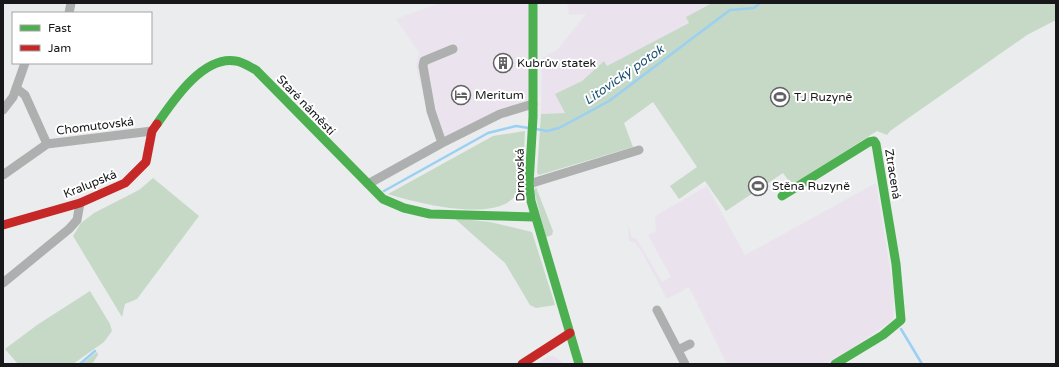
<svg xmlns="http://www.w3.org/2000/svg" width="1059" height="367" viewBox="0 0 1059 367" font-family="'Varela Round',sans-serif">
  <style>
    .commercial { fill: #ebe3ed }
    .industrial { fill: #eae3ee }
    .green { fill: #c5d9c6 }
    .lines { fill: none; stroke-linecap: round; stroke-linejoin: round }
    .stream { stroke: #9bd0f2; stroke-width: 2.5 }
    .street { stroke: #aeafaf; stroke-width: 9 }
    .fast { stroke: #4caf50; stroke-width: 9 }
    .jam { stroke: #c62828; stroke-width: 9 }
    .labels { text-anchor: middle; dominant-baseline: central; stroke-width: 4; stroke-linejoin: round; paint-order: stroke }
    .poi-label { font-size: 12px; fill: #18181a; stroke: #fff; text-anchor: start }
    .street-label { font-size: 12px; fill: #18181a; stroke: #fff }
    .water-label { font-size: 13px; font-style: italic; fill: #1a5273; stroke: #fff }
  </style>
  <rect width="100%" height="100%" fill="#eaecee"/>
  <path class="commercial" d="M440 3H529V110L499 119 440 149 418 75 416 67 419 53 396 19Z"/>
  <path class="industrial" d="M567 3H712L687 17 689 23 607 66 604 61 582 81 556 94 565 113 541 114 542 58 558 49 586 14 569 15Z
    M876 183 894 293 893 320 841 356 825 364H727L689 287 667 299 642 252 635 243 629 241 628 223 632 238H636L662 282 671 277 648 235 656 231 655 216 707 186 745 255Z
    M549 356H554L564 364H537Z"/>
  <path class="green" d="M712 3H1056V20L1027 35 890 131 887 135 877 131 792 185 783 173 726 211 705 181 679 199 670 186 697 167 653 102 624 123 633 147 539 175 537 173 541 114 565 113 555 94 582 81 604 61 607 66 689 23 686 17Z
    M525 131C524 145 524 181 518 192 500 225 417 203 388 194L493 136Z
    M153 178 199 216 137 299 125 304 122 317 73 236 81 223 94 213 139 190Z
    M536 187 553 231 552 235 546 237 534 191Z
    M454 218 490 222 532 232 555 305 536 308 530 305 505 263Z
    M90 291 110 324 112 331 104 342 73 364H18L5 349 37 325Z
    M97 352 98 355 92 364H82Z"/>
  <g class="lines">
    <path class="stream" d="M536 129 547 131 559 128 609 101 730 10 754 8 760 3
      M384 191 488 133 516 126 529 128
      M901 329 922 364
      M80 364 95 351"/>
    <path class="street" d="M69 13 71 3
      M16 88 25 95 47 144
      M3 110 13 97 25 63
      M442 143 431 111 423 66 424 61 453 49
      M3 175 47 144 152 131
      M368 184 442 143 500 114 533 104
      M529 184 639 150
      M3 283 69 229 77 220 80 203
      M657 310 685 364
      M678 350 690 344"/>
    <path class="fast" d="M533 3V117L529 184 531 201 579 364
      M157 124C173 101 203 55 236 61 243 62 250 67 256 70L383 199 404 208 430 214 535 217
      M782 196 869 142 874 141 876 144 896 264 901 320 883 335 835 364"/>
    <path class="jam" d="M3 225 80 203 125 183 146 162 152 131 157 124
      M522 364 570 333"/>
  </g>
  <defs>
    <g id="building-ring" transform="scale(1)"><circle r="9.5" fill="#fff" stroke="#626264" stroke-width="1.5"/><path d="M-4-6H4V6H1V3H-1V6H-4ZM-2.5-4.3h1.7v1.8h-1.7ZM.8-4.3h1.7v1.8H.8ZM-2.5-1h1.7V.8h-1.7ZM.8-1h1.7V.8H.8Z" fill="#626264"/></g>
    <g id="hotel-ring" transform="scale(1)"><circle r="9.5" fill="#fff" stroke="#626264" stroke-width="1.5"/><path d="M-6-4.5h1.5V1H6V5H4.5V3h-9V5H-6ZM-4 0a1.8 1.8 0 1 1 3.6 0ZM.5 0V-2.5h3Q6-2.5 6 0Z" fill="#626264"/></g>
    <g id="stadium-ring" transform="scale(1)"><circle r="9.5" fill="#fff" stroke="#626264" stroke-width="1.5"/><path d="M0-5a6.5 5 0 1 0 0 10a6.5 5 0 1 0 0-10ZM-3.5-1.8h7v3.6h-7Z" fill="#626264"/></g>
  </defs>
  <g fill-rule="evenodd">
    <use href="#building-ring" x="503" y="63"/>
    <use href="#hotel-ring" x="461" y="95"/>
    <use href="#stadium-ring" x="780" y="97"/>
    <use href="#stadium-ring" x="758" y="186"/>
  </g>
  <g class="labels">
    <g class="poi-label">
      <text x="517" y="63">Kubrův statek</text>
      <text x="475" y="95">Meritum</text>
      <text x="794" y="97">TJ Ruzyně</text>
      <text x="772" y="186">Stěna Ruzyně</text>
    </g>
    <g class="street-label">
      <text transform="translate(306 105) rotate(46)">Staré náměstí</text>
      <text transform="translate(95 126) rotate(-7)">Chomutovská</text>
      <text transform="translate(893 174) rotate(81)">Ztracená</text>
      <text transform="translate(520 175) rotate(-91)">Drnovská</text>
      <text transform="translate(90 184) rotate(-22)">Kralupská</text>
    </g>
    <g class="water-label">
      <text transform="translate(624 75) rotate(-35)">Litovický potok</text>
    </g>
  </g>
  <rect width="1059" height="367" fill="none" stroke="#18181a" stroke-width="8"/>
  <rect x="12" y="12" width="140" height="52" fill="#ffffff" stroke="#a3a3a3"/>
  <rect x="20" y="25" width="20" height="6" fill="#4caf50" stroke="#a3a3a3"/>
  <text x="48" y="32" font-size="12" fill="#18181a">Fast</text>
  <rect x="20" y="45" width="20" height="6" fill="#c62828" stroke="#a3a3a3"/>
  <text x="48" y="52" font-size="12" fill="#18181a">Jam</text>
</svg>
